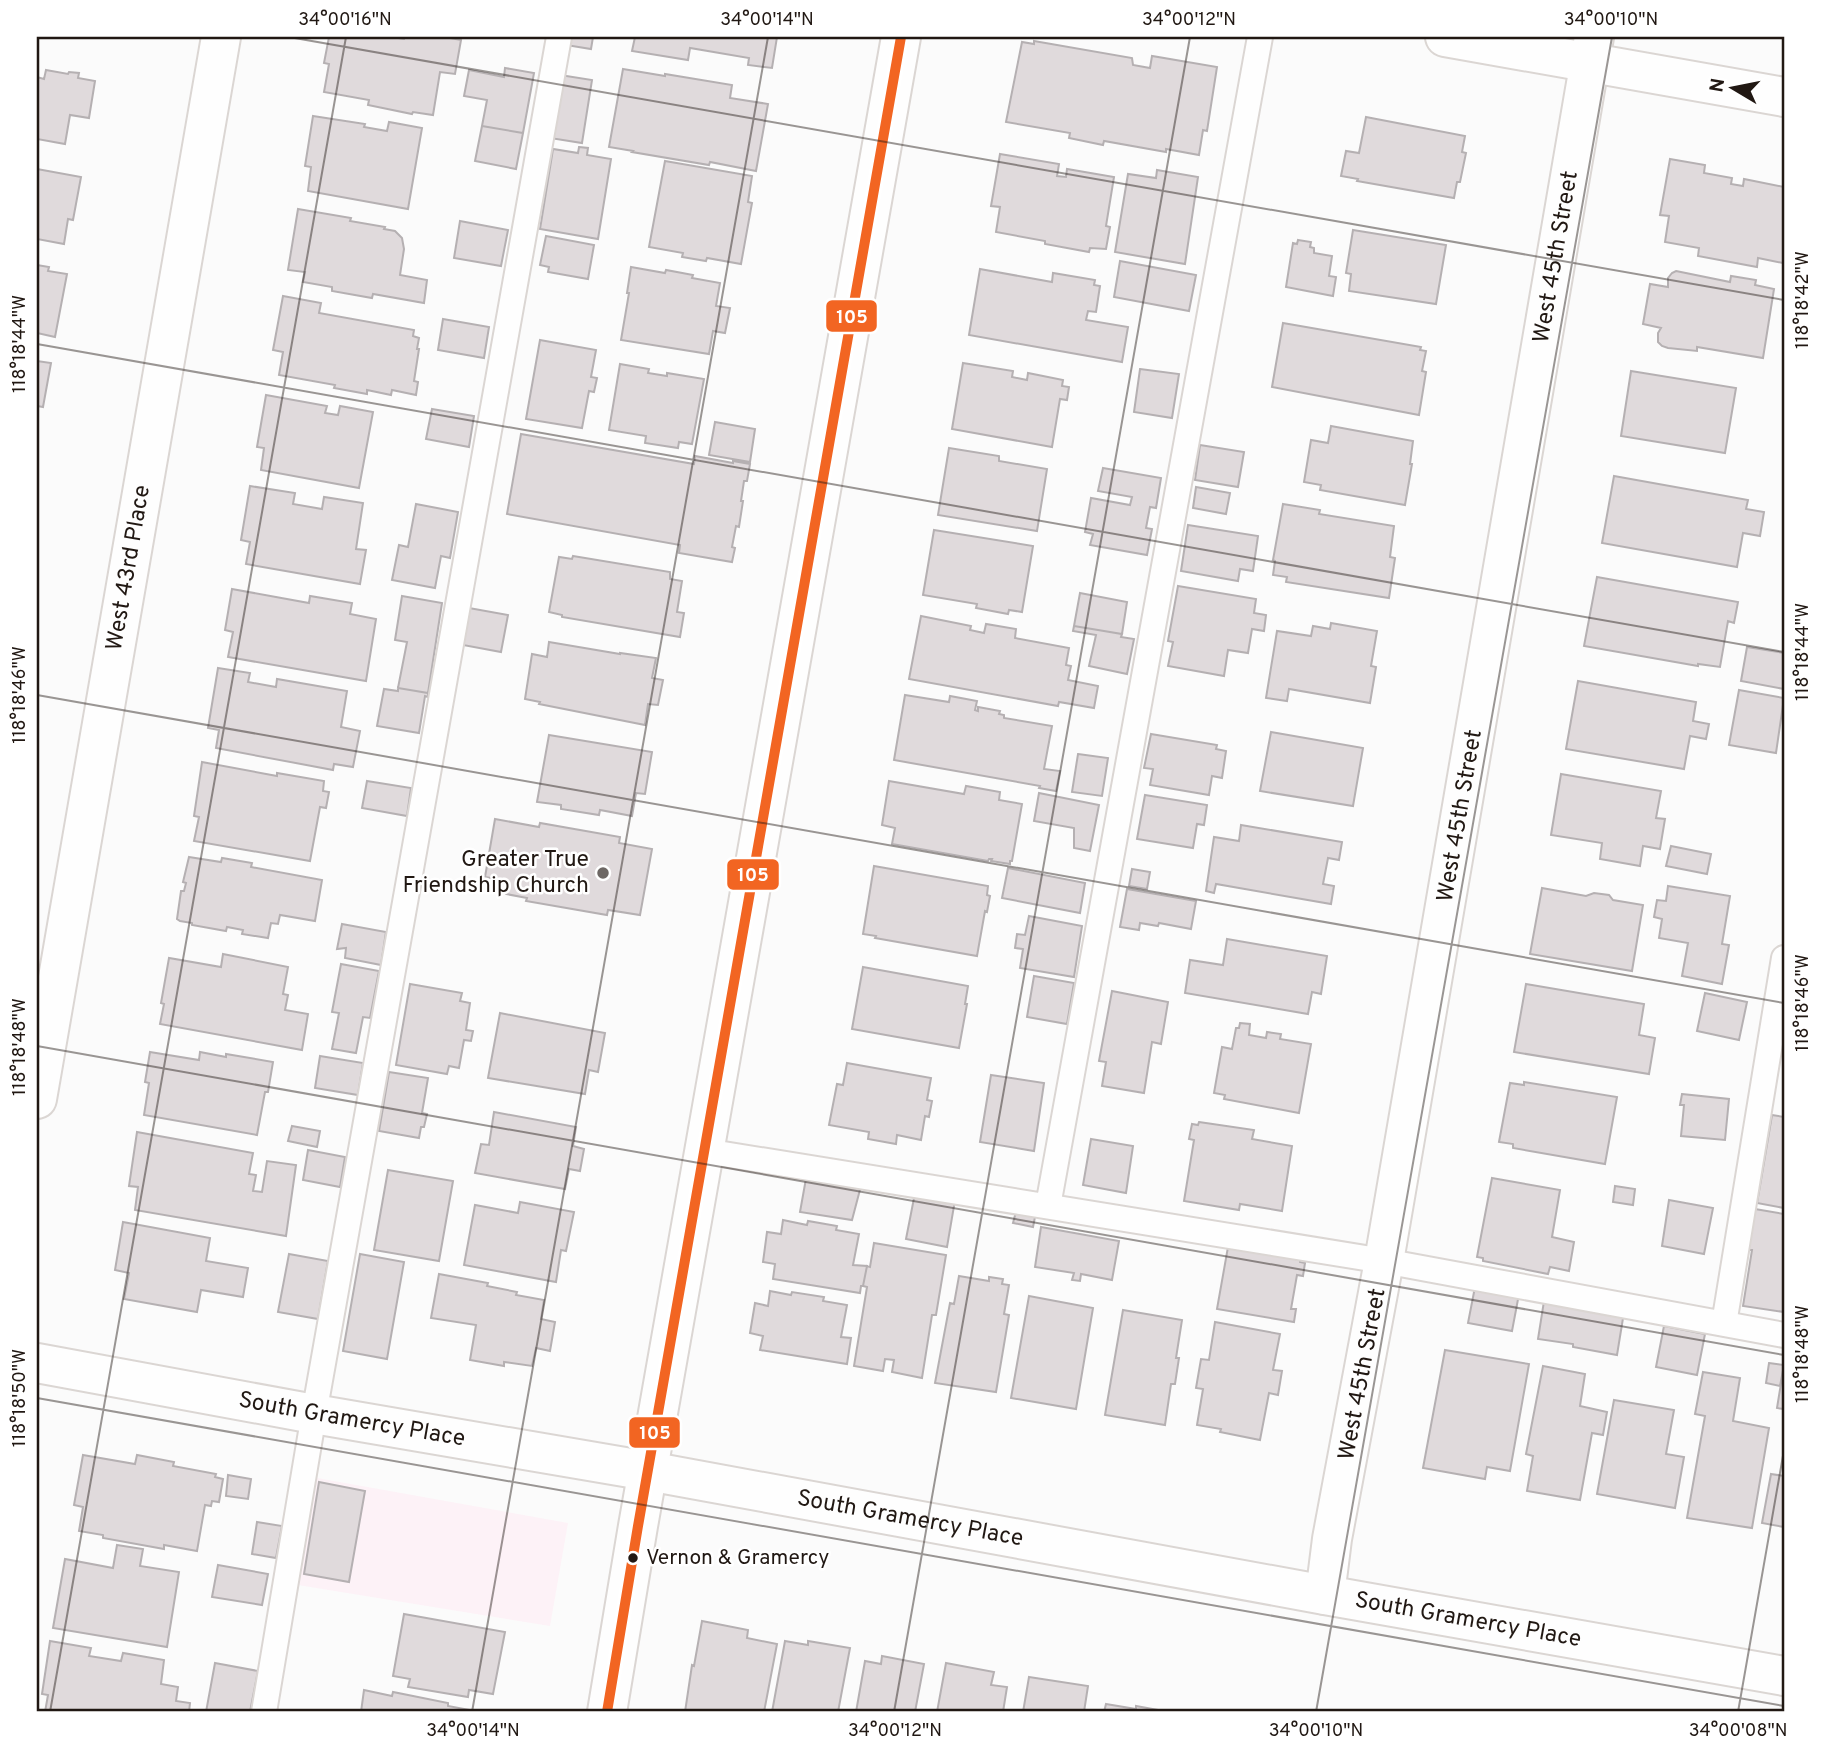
<svg xmlns="http://www.w3.org/2000/svg" width="1821" height="1749" viewBox="0 0 1821 1749" font-family="Overpass,sans-serif">
  <style>
    .commercial { fill: #fdf2f7 }
    .building { fill: #e0dadc; stroke: #b5b0b2; stroke-width: 2 }
    .lines { fill: none; stroke-linecap: round; stroke-linejoin: round }
    .service-casing { stroke: #dbd6d3; stroke-width: 28 }
    .minor-casing { stroke: #dbd6d3; stroke-width: 42 }
    .tertiary-casing { stroke: #dbd6d3; stroke-width: 42 }
    .secondary-casing { stroke: #dbd6d3; stroke-width: 42 }
    .service { stroke: #fefefe; stroke-width: 24 }
    .minor { stroke: #fefefe; stroke-width: 38 }
    .tertiary { stroke: #fefefe; stroke-width: 38 }
    .secondary { stroke: #fefefe; stroke-width: 38 }
    .bus-1-casing { stroke: #fff; stroke-width: 16 }
    .bus-1 { stroke: #f26522; stroke-width: 10 }
    .ticks { fill: none; stroke: #211813; stroke-width: 2; stroke-opacity: 0.45 }
    .poi-dot { fill: #6d6764; stroke: #fff; stroke-width: 2.5 }
    .bus-dot { fill: #211813; stroke: #fff; stroke-width: 2.5 }
    .labels { text-anchor: middle; dominant-baseline: central; stroke-width: 5; stroke-linejoin: round; paint-order: stroke }
    .bus-label { font-size: 21px; fill: #211813; stroke: #fff; text-anchor: start }
    .street-label { font-size: 23px; fill: #211813; stroke: #fff }
    .poi-label { font-size: 23px; fill: #211813; stroke: #fff; text-anchor: end }
    .line-badge { stroke: #fff; stroke-width: 2.5 }
    .badge-label { font-size: 19px; text-anchor: middle; font-weight: bold; fill: #fff }
    .neatline { fill: none; stroke: #211813; stroke-width: 2.5 }
    .ticks-label { font-size: 18px; text-anchor: middle; fill: #211813 }
  </style>
  <rect width="100%" height="100%" fill="#fbfbfb"/>
  <path class="commercial" d="M317 1478 568 1523 550 1626 298 1585Z"/>
  <path class="building" d="M329 37H392L404 39 405 37H445L461 40 455 74 440 72 433 115 413 112 412 114 368 105 369 100 324 92 329 64 324 63Z
    M568 37H593L591 49 566 45Z
    M635 37H788V38L777 37 772 68 748 65 749 58 690 48 688 60 632 51Z
    M1034 41 1132 58 1133 65 1150 68 1152 56 1217 67 1207 131 1203 130 1199 155 1166 149V152L1104 141 1103 145 1069 138 1070 133 1006 122 1022 42 1034 44Z
    M505 68 534 73 523 133 482 126 487 100 464 96 469 70 504 77Z
    M623 69 665 76V74L732 85 730 98 768 104 756 171 710 162 709 165 632 152 633 151 609 147Z
    M46 70 68 74 69 72 79 73 78 78 95 81 89 118 70 115 65 144 37 139V77L44 79Z
    M560 75 592 80 582 143 550 138Z
    M313 116 365 124 364 127 387 131 389 122 422 128 408 209 308 191 311 167 305 166Z
    M1366 117 1465 136 1462 152 1466 153 1460 182H1457L1454 198 1357 181 1358 179 1341 176 1346 151 1359 153Z
    M482 126 523 133 516 169 475 161Z
    M579 147 588 148 587 155 611 159 598 239 540 229 553 149 578 153Z
    M1000 154 1059 164 1057 176 1066 177 1067 169 1114 177 1106 226 1110 227 1106 249 1090 248 1089 252 1045 244V241L996 232 1000 207 991 206Z
    M1670 159 1705 165 1704 173 1732 178 1731 184 1743 186 1744 179 1784 187 1783 263 1758 258 1757 267 1698 256 1699 248 1665 242 1669 216 1660 215Z
    M665 161 752 176 748 202 752 203 741 264 707 258 706 261 682 257 683 253 649 247Z
    M37 169 81 177 73 220 68 219 64 244 37 239Z
    M1157 170 1198 177 1185 264 1115 252 1128 174 1156 178Z
    M298 209 351 218 350 221 385 227 384 229 395 231 402 238 404 249 400 275 427 280 424 303 373 294 372 298 332 291V287L303 282 305 272 288 270Z
    M460 221 508 230 501 266 454 258Z
    M1353 230 1446 245 1436 304 1349 291 1351 274 1346 273Z
    M546 236 594 245 588 279 548 272 549 267 540 265Z
    M1298 240 1311 242 1310 247 1314 248V253L1332 256 1329 276 1336 277 1333 296 1286 287 1293 243 1297 244Z
    M1120 261 1196 275 1189 311 1114 297Z
    M37 265 49 267 48 271 67 274 55 337 37 333Z
    M631 267 665 273 666 270 693 275 692 278 720 283 716 306 730 308 725 333 713 331 709 354 621 340 629 293H627Z
    M980 269 1052 282 1053 273 1095 280 1094 285 1100 286 1096 312 1088 311 1086 320 1128 327 1122 362 969 335Z
    M1676 271 1730 282 1731 276 1756 280 1755 285 1774 289 1763 358 1697 347V351L1668 348 1662 346 1658 342V333L1661 328 1643 324 1650 284 1668 287V278L1672 273Z
    M283 296 321 303 319 313 414 330 413 336 419 338 417 349H419L414 381 418 382 416 395 392 390 391 395 367 390V394L334 388 335 385 279 375 283 352 273 350Z
    M443 319 489 327 484 358 438 350Z
    M1283 323 1421 347 1420 350 1426 351 1422 371 1426 372 1419 415 1272 387Z
    M540 340 596 350 591 377 597 378 594 392 589 391 582 428 526 419Z
    M37 361 51 363 43 407 37 406Z
    M963 363 1013 371 1012 377 1027 380 1028 373 1063 380 1062 386 1069 387 1067 400 1060 399 1052 447 952 429Z
    M620 364 649 369 648 373 667 376V373L704 379 692 444 679 442 678 448 645 443 646 436 609 430Z
    M1140 369 1179 374 1172 418 1134 412Z
    M1631 371 1736 388 1725 453 1621 436Z
    M266 395 327 406 325 413 338 415 340 406 373 412 359 488 261 470 264 448 257 447Z
    M432 409 474 416 469 447 426 439Z
    M715 422 755 429 750 462 709 455Z
    M1331 426 1413 441 1410 464H1412L1405 505 1320 490 1321 485 1304 482 1311 440 1328 443Z
    M521 434 694 464 695 456 733 463V461L750 464 747 481H744L741 501H743L739 527 736 526 732 547 735 548 732 562 679 553 680 545 507 514Z
    M1200 445 1244 452 1238 487 1195 480Z
    M949 448 999 456V461L1047 469 1037 531 938 515Z
    M1103 468 1161 478 1156 508 1150 507 1146 528 1152 529 1147 555 1090 545 1093 534 1085 532 1091 498 1130 505 1132 497 1098 491Z
    M1614 476 1748 500 1746 509 1764 512 1760 536 1743 533 1737 567 1602 543Z
    M250 486 295 493 293 504 322 509 324 497 363 503 356 549 366 550 360 584 246 564 250 542 241 540Z
    M1196 487 1230 493 1226 514 1193 508Z
    M416 504 458 512 450 558 441 556 435 588 392 580 399 545 408 547Z
    M1283 504 1320 510 1319 514 1394 526 1390 557 1395 558 1389 598 1286 582 1287 577 1273 575 1275 561 1273 560Z
    M1188 525 1258 536 1253 571 1240 569 1238 581 1181 571Z
    M934 530 1033 546 1022 612 1009 610 1008 614 976 608 977 604 923 595Z
    M573 556 670 572V579L682 581 677 612 684 613 680 637 562 617V615L549 612 559 557 572 559Z
    M1597 577 1738 602 1734 623 1728 621 1720 667 1698 664V666L1584 646Z
    M1178 586 1256 599 1254 613 1266 615 1264 631 1252 629 1248 653 1228 650 1224 676 1168 666 1173 642 1168 641Z
    M232 589 309 603 310 596 352 603 350 614 376 619 366 681 228 657 233 632 225 630Z
    M1080 593 1127 602 1122 634 1074 626Z
    M402 596 442 603 428 693 398 688 407 642 395 640Z
    M469 608 508 615 501 652 463 645Z
    M921 616 971 626 970 630 984 633 986 624 1016 629 1015 638 1069 648 1066 665 1071 666 1068 680 1098 686 1094 708 1059 702 1058 706 909 679Z
    M1331 623 1377 631 1371 666 1376 667 1370 703 1289 689 1287 701 1266 698 1277 631 1311 636 1313 626 1330 629Z
    M1074 626 1122 634 1121 637 1134 639 1127 674 1089 666 1096 635 1073 631Z
    M549 642 620 654V653L656 658 652 678 663 680 658 705 648 704 645 725 539 704 540 702 525 699 532 654 547 657Z
    M1747 647 1784 653V689L1741 681Z
    M218 668 250 673 248 682 276 687 277 679 347 691 341 727 360 731 353 767 334 764 333 770 216 748 219 730 208 728Z
    M1578 681 1696 702 1693 721 1709 724 1706 739 1690 736 1684 769 1566 749Z
    M398 688 428 693V697L425 696 419 733 377 726 384 689 398 691Z
    M1739 690 1784 698 1776 753 1729 745Z
    M905 695 949 702 950 696 977 701 975 710 978 711V707L1000 711 999 714 1004 715V718L1052 726 1044 769 1060 771 1056 791 1039 788 1040 786 894 760Z
    M1271 732 1363 748 1353 806 1260 791Z
    M1151 734 1217 745 1216 749 1226 751 1222 778 1212 776 1209 795 1150 785 1153 769 1144 768Z
    M549 735 652 752 645 794 636 793 632 816 600 810 599 815 561 809V805L537 802Z
    M1078 754 1108 758 1102 796 1072 792Z
    M202 762 277 776V773L324 781 323 791 329 792 326 808 320 807 310 861 194 841 199 817 194 816Z
    M1561 774 1661 791 1656 818 1665 819 1660 849 1643 846 1640 866 1600 859 1602 843 1551 835Z
    M367 781 411 788 407 816 362 808Z
    M889 781 964 794 966 786 1000 792 999 800 1022 804 1012 861H1010V864L991 861 992 859H989L988 861 892 844 895 828 882 825Z
    M1039 793 1099 805 1090 851 1074 848V828L1034 821Z
    M1145 795 1207 805 1204 825 1197 824 1193 848 1137 839Z
    M495 819 539 827 540 823 620 837 619 843 652 849 640 915 608 910 607 915 526 901 527 898 506 894 508 881 485 877Z
    M1241 825 1342 842 1339 860 1328 858 1323 884 1334 886 1331 904 1216 884 1214 893 1206 891 1214 837 1239 841Z
    M1671 846 1711 854 1707 874 1666 866Z
    M189 857 221 862 222 858 252 863 251 867 322 880 315 921 280 915 278 924 271 923 268 938 242 934 243 930 227 927 226 931 192 925V923L180 921 177 919 181 891H184L186 883 183 882Z
    M874 866 988 886 987 895 990 896 987 912 985 911 977 956 875 938 876 936 863 934Z
    M1008 868 1085 883 1080 913 1002 898Z
    M1132 869 1150 872 1147 889 1129 886Z
    M1668 886 1730 896 1722 944 1729 945 1722 984 1682 976 1688 943 1659 938 1662 919 1654 917 1657 900 1666 901Z
    M1542 888 1586 896 1594 893 1609 895 1613 900 1643 905 1632 971 1530 954Z
    M1127 889 1196 901 1191 929 1159 923 1158 926 1140 923 1139 930 1120 927Z
    M1029 916 1082 926 1074 977 1020 968 1023 949 1015 948 1017 934 1025 935Z
    M342 924 386 932 381 965 345 958 346 948 337 949Z
    M1227 939 1327 956 1321 994 1312 992 1308 1014 1185 993 1190 960 1223 965Z
    M223 954 288 967 283 994 288 995 285 1010 308 1014 302 1050 160 1024 164 1004 161 1003 169 958 221 967Z
    M341 964 379 971 370 1018 363 1017 356 1053 332 1049 339 1013 332 1012Z
    M863 967 968 986 965 1004H967L959 1048 852 1029Z
    M1034 976 1074 983 1067 1024 1027 1017Z
    M410 984 462 993 460 1001 470 1003 466 1030 473 1031 471 1041 464 1040 459 1068 449 1066 447 1074 396 1065Z
    M1526 984 1644 1004 1639 1035 1655 1038 1649 1074 1514 1052Z
    M1112 991 1168 1002 1161 1044 1152 1042 1144 1093 1102 1086 1106 1062 1099 1061Z
    M1705 993 1747 1002 1739 1040 1697 1031Z
    M500 1013 605 1033 598 1072 589 1070 585 1094 488 1078Z
    M1240 1023 1250 1024 1249 1035 1266 1038 1267 1032 1281 1034 1280 1039 1311 1044 1299 1113 1224 1099 1225 1095 1214 1093 1222 1047 1232 1049 1236 1028H1239Z
    M150 1052 199 1060 200 1052 226 1057V1054L273 1062 268 1092H265L257 1135 144 1115 149 1083 145 1082Z
    M320 1056 363 1063 358 1095 315 1088Z
    M847 1063 931 1078 927 1100 932 1101 929 1117 925 1116 921 1140 897 1135 896 1144 868 1139 869 1132 829 1125 837 1084 843 1085Z
    M389 1072 428 1078 422 1113 427 1114 424 1127H421L419 1138 379 1131Z
    M991 1075 1044 1083 1034 1151 980 1142Z
    M1524 1082 1617 1097 1605 1164 1513 1148V1144L1499 1142 1510 1083 1524 1085Z
    M1682 1094 1729 1099 1725 1140 1681 1136 1684 1105H1680Z
    M494 1112 576 1127 573 1146 584 1149 580 1171 569 1169 565 1189 475 1173 481 1144 489 1145Z
    M1772 1115 1784 1117V1208L1757 1203Z
    M1199 1122 1254 1130 1252 1139 1292 1146 1282 1211 1240 1204 1239 1210 1184 1201 1194 1140 1189 1139 1192 1124 1198 1125Z
    M292 1126 320 1131 317 1147 288 1141Z
    M137 1132 253 1153 249 1174 256 1175 253 1191 262 1192 267 1161 296 1165 286 1236 135 1210 138 1187 129 1186Z
    M1091 1139 1133 1146 1126 1193 1083 1185Z
    M308 1150 345 1157 340 1187 303 1180Z
    M388 1170 453 1181 439 1261 374 1250Z
    M807 1173 862 1182 852 1220 800 1212Z
    M1492 1178 1560 1190 1552 1237 1574 1242 1569 1271 1550 1267 1548 1274 1483 1261V1258L1477 1257Z
    M1615 1186 1635 1189 1633 1205 1613 1202Z
    M915 1193 955 1200 947 1247 906 1239Z
    M1669 1200 1713 1208 1704 1254 1662 1246Z
    M520 1202 574 1212 566 1251 561 1250 556 1282 464 1265 475 1205 518 1213Z
    M1017 1208 1036 1212 1033 1227 1013 1223Z
    M1755 1209 1784 1214V1312L1743 1306 1752 1250H1748Z
    M783 1220 807 1225 808 1221 837 1226 836 1230 859 1234 853 1265 867 1266 863 1286H861L860 1293 773 1279 775 1264 763 1262 767 1232 781 1234Z
    M123 1222 210 1238 206 1261 248 1268 243 1297 201 1290 197 1312 124 1299 129 1273 115 1270Z
    M1041 1227 1119 1241 1112 1280 1081 1274 1080 1281 1072 1280 1074 1273 1035 1267Z
    M874 1243 946 1255 936 1315H932L922 1378 892 1372 894 1360 885 1359 883 1371 854 1366 867 1287 863 1286 867 1266 870 1267Z
    M1228 1247 1300 1260V1262L1305 1263 1303 1276 1297 1275 1291 1309H1296L1294 1322 1217 1309Z
    M289 1254 328 1261 318 1319 278 1312Z
    M360 1254 404 1262 387 1359 343 1351Z
    M439 1274 488 1283 487 1286 517 1292 516 1295 544 1300 541 1319 555 1322 550 1351 536 1348 532 1366 504 1362V1366L470 1360 476 1325 431 1318Z
    M959 1276 989 1281V1277L1003 1279 1002 1284 1009 1285 1004 1314 1009 1315 996 1392 935 1383 950 1303 954 1304Z
    M1475 1287 1519 1294 1512 1331 1468 1323Z
    M770 1291 791 1295 792 1292 824 1297 823 1301 847 1305 841 1337 851 1338 847 1364 760 1350 763 1336 750 1333 755 1303 768 1306Z
    M1029 1296 1093 1308 1076 1409 1011 1398Z
    M1544 1301 1624 1312 1617 1355 1573 1347V1344L1538 1339Z
    M1123 1310 1182 1320 1176 1358H1179L1175 1384H1171L1165 1425 1105 1415Z
    M1215 1322 1280 1334 1273 1370 1282 1371 1278 1395 1269 1393 1260 1440 1220 1432 1221 1429 1197 1425 1203 1389 1196 1388 1201 1359 1209 1360Z
    M1664 1326 1705 1334 1697 1375 1656 1367Z
    M1445 1350 1529 1364 1510 1471 1487 1467 1485 1479 1423 1468Z
    M1769 1363 1784 1365 1780 1386 1766 1383Z
    M1784 1365V1409L1777 1408Z
    M1543 1366 1585 1374 1580 1406 1607 1412 1603 1435 1592 1433 1580 1500 1527 1491 1533 1456 1526 1454Z
    M1703 1372 1740 1378 1733 1421 1769 1428 1752 1528 1687 1518 1705 1416 1695 1414Z
    M1614 1400 1674 1410 1666 1454 1684 1457 1675 1508 1597 1494Z
    M83 1455 135 1464 137 1455 174 1462 173 1466 216 1474 215 1477 223 1479 219 1502 212 1501 211 1506 205 1505 197 1551 164 1545V1549L103 1538V1535L79 1531 83 1507 74 1505Z
    M1771 1474 1784 1476V1527L1762 1523Z
    M228 1475 251 1479 248 1499 226 1496Z
    M319 1482 365 1491 349 1582 304 1574Z
    M257 1522 282 1526 276 1558 252 1554Z
    M117 1545 143 1549 140 1566 179 1572 167 1647 53 1628 65 1559 113 1568Z
    M218 1565 268 1574 262 1605 212 1597Z
    M404 1614 505 1632 493 1694 469 1690 468 1697 408 1687 410 1679 393 1676Z
    M702 1621 748 1630 747 1638 777 1644 764 1712H685L692 1665 694 1666Z
    M50 1641 91 1648 89 1656 121 1661 123 1653 164 1660 161 1684 178 1687 176 1701 190 1703 189 1712H45L48 1695 42 1694Z
    M785 1641 808 1645V1641L850 1648 838 1712H772Z
    M882 1656 924 1664 915 1712H856L865 1661 881 1664Z
    M215 1663 258 1671 250 1712H206Z
    M946 1663 994 1672 991 1685 1007 1687 1003 1712H937Z
    M1029 1677 1088 1686 1084 1712H1023Z
    M364 1690 392 1696 393 1692 448 1703V1706L480 1712H361Z
    M1106 1704 1136 1709V1706L1169 1712H1104Z"/>
  <g class="lines">
    <g class="service-casing">
      <path id="service" d="M705 1151 1384 1261 1784 1335
        M1048 1206 1260 37
        M1724 1324 1784 958
        M264 1712 314 1414 559 37"/>
    </g>
    <g class="minor-casing">
      <g id="minor">
        <path d="M1445 37 1784 97"/>
        <path id="s1" d="M37 1099 221 37"/>
        <path id="s2" d="M1325 1595 1332 1539 1384 1261 1594 37"/>
      </g>
    </g>
    <g class="tertiary-casing">
      <g id="tertiary">
        <path id="s3" d="M37 1363 314 1414 648 1471 1325 1595 1784 1676"/>
      </g>
    </g>
    <g class="secondary-casing">
      <path id="secondary" d="M607 1712 638 1526 901 37"/>
    </g>
    <use href="#service" class="service"/>
    <use href="#minor" class="minor"/>
    <use href="#tertiary" class="tertiary"/>
    <use href="#secondary" class="secondary"/>
    <g class="bus-1-casing">
      <path id="bus-1" d="M607 1712 638 1526 901 37"/>
    </g>
    <use href="#bus-1" class="bus-1"/>
  </g>
  <path class="ticks" d="M289 37 1784 300M37 344 1784 652M37 695 1784 1003M37 1046 1784 1355M37 1398 1784 1706M50 1712 346 37M472 1712 768 37M894 1712 1190 37M1316 1712 1612 37M1738 1712 1784 1450"/>
  <circle class="poi-dot" cx="603" cy="873" r="7"/>
  <circle class="bus-dot" cx="633" cy="1558" r="6"/>
  <g class="labels">
    <g class="bus-label">
      <text x="646" y="1558">Vernon &amp; Gramercy</text>
    </g>
    <g class="street-label">
      <text stroke="none"><textPath href="#s2" startOffset="1358">West 45th Street</textPath></text>
      <text stroke="none"><textPath href="#s1" startOffset="539">West 43rd Place</textPath></text>
      <text stroke="none"><textPath href="#s2" startOffset="791">West 45th Street</textPath></text>
      <text stroke="none"><textPath href="#s2" startOffset="224">West 45th Street</textPath></text>
      <text stroke="none"><textPath href="#s3" startOffset="320">South Gramercy Place</textPath></text>
      <text stroke="none"><textPath href="#s3" startOffset="887">South Gramercy Place</textPath></text>
      <text stroke="none"><textPath href="#s3" startOffset="1454">South Gramercy Place</textPath></text>
    </g>
    <g class="poi-label">
      <text x="589" y="860">Greater True<tspan x="589" dy="26">Friendship Church</tspan></text>
    </g>
  </g>
  <g class="line-badge">
    <rect x="825" y="299" width="53" height="34" rx="7" fill="#f26522"/>
    <rect x="726" y="858" width="54" height="33" rx="7" fill="#f26522"/>
    <rect x="628" y="1416" width="53" height="33" rx="7" fill="#f26522"/>
  </g>
  <g class="badge-label">
    <text x="852" y="323">105</text>
    <text x="753" y="881">105</text>
    <text x="655" y="1439">105</text>
  </g>
  <rect width="1821" height="1749" fill="none" stroke="#ffffff" stroke-width="77"/>
  <g transform="translate(1733 88) rotate(280)" stroke="#ffffff" stroke-width="5" paint-order="stroke">
  <path d="M0-5L12 26L0 18L-12 26Z" fill="#211813"/>
  <text y="-10" font-size="19" font-weight="bold" text-anchor="middle" fill="#211813">N</text>
  </g>
  <rect x="38" y="38" width="1745" height="1672" class="neatline"/>
  <g class="ticks-label">
    <text x="345" y="25">34°00'16"N</text>
    <text x="767" y="25">34°00'14"N</text>
    <text x="1189" y="25">34°00'12"N</text>
    <text x="1611" y="25">34°00'10"N</text>
    <text transform="translate(1802 300) rotate(-90)" y="6">118°18'42"W</text>
    <text transform="translate(19 344) rotate(-90)" y="6">118°18'44"W</text>
    <text transform="translate(1802 652) rotate(-90)" y="6">118°18'44"W</text>
    <text transform="translate(19 695) rotate(-90)" y="6">118°18'46"W</text>
    <text transform="translate(1802 1003) rotate(-90)" y="6">118°18'46"W</text>
    <text transform="translate(19 1047) rotate(-90)" y="6">118°18'48"W</text>
    <text transform="translate(1802 1354) rotate(-90)" y="6">118°18'48"W</text>
    <text transform="translate(19 1398) rotate(-90)" y="6">118°18'50"W</text>
    <text x="473" y="1736">34°00'14"N</text>
    <text x="895" y="1736">34°00'12"N</text>
    <text x="1316" y="1736">34°00'10"N</text>
    <text x="1738" y="1736">34°00'08"N</text>
  </g>
</svg>
